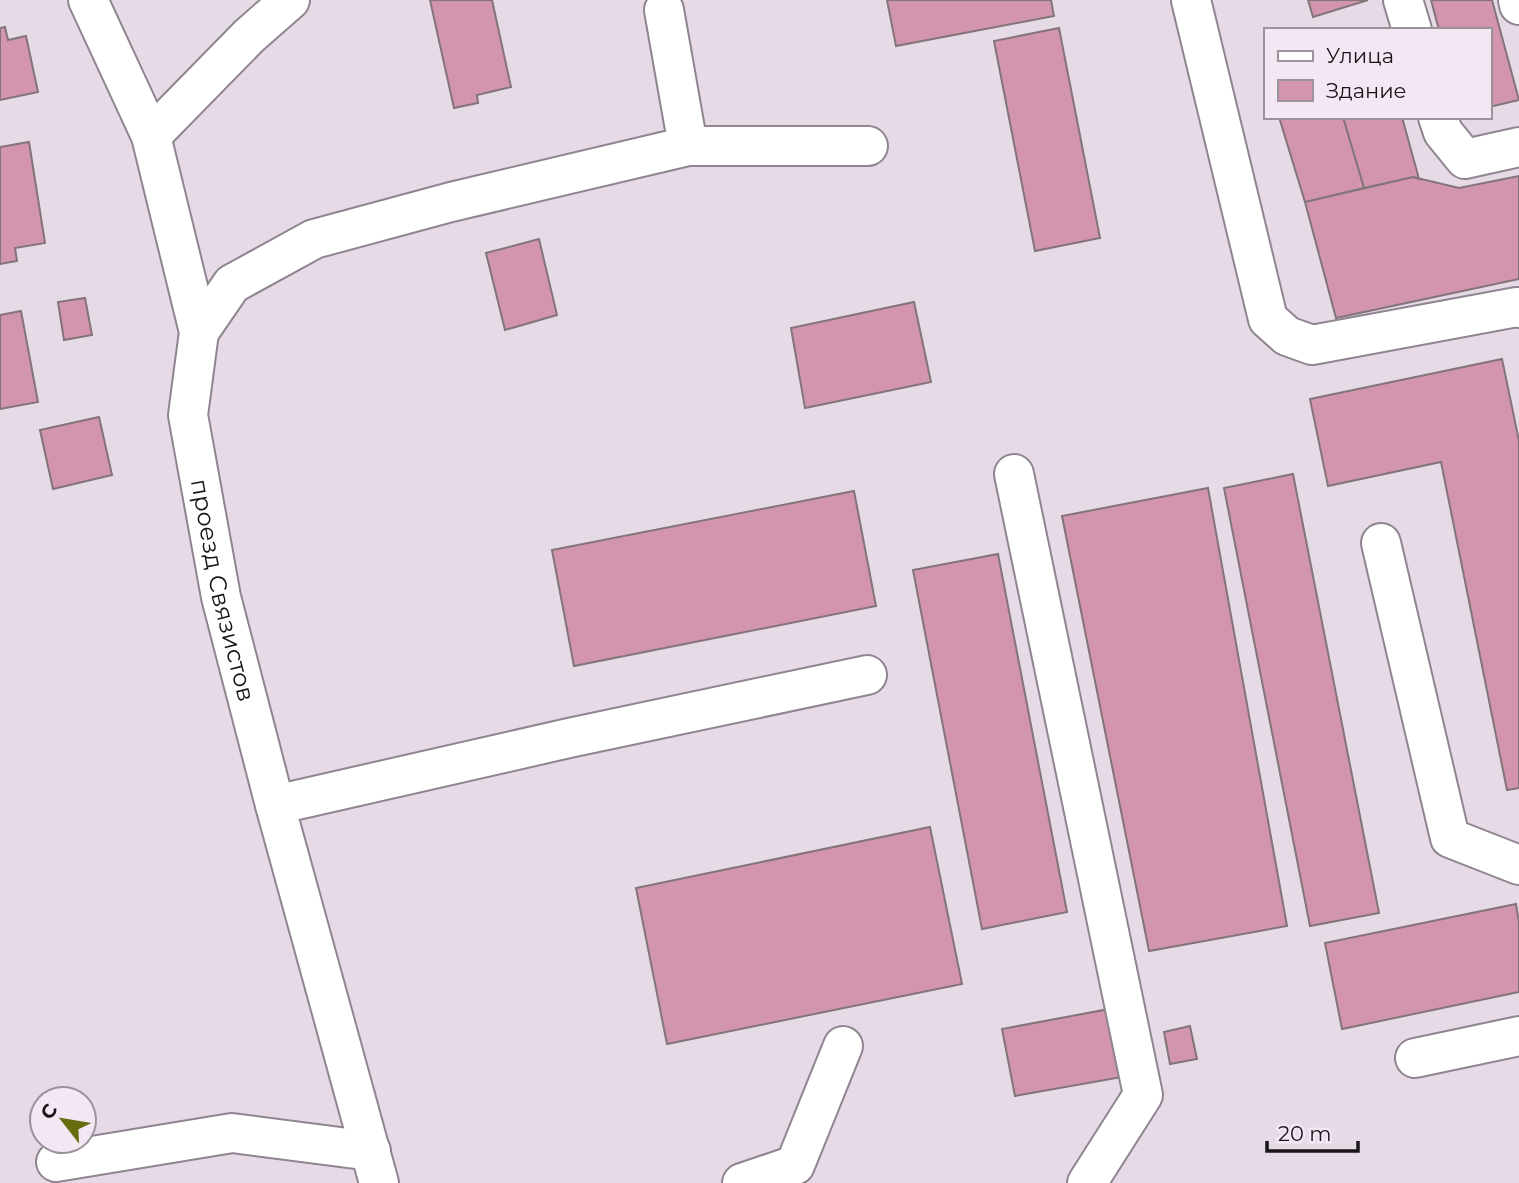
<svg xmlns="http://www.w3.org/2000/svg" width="1519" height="1183" viewBox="0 0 1519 1183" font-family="Montserrat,sans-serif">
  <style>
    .building { fill: #d295ad; stroke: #83747a; stroke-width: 2 }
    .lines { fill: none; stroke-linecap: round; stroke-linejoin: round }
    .minor-casing { stroke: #8f8590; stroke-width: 42 }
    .minor { stroke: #fff; stroke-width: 38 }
    .labels { text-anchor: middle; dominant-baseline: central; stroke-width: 5; stroke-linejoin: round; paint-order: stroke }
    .street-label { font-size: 24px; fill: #181419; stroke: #f3e7f4 }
  </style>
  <rect width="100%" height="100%" fill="#e6dae7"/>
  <path class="building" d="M430 0H492L511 87 477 95 478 103 454 108Z
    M887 0H1051L1054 16 896 46Z
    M1308 0H1368L1313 17Z
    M1431 0H1492L1519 100 1489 107V30H1439Z
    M5 27 8 40 26 36 38 92 0 100V28Z
    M1059 28 1100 238 1035 251 994 41Z
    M1279 117H1343L1364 188 1305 202Z
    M1343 117H1402L1419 179 1413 177 1364 188Z
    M29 142 45 243 15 248 17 261 0 264V147Z
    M1519 176V279L1336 318 1305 202 1413 177 1459 188Z
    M539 239 557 315 505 330 486 253Z
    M85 298 92 335 64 340 58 302Z
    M914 302 931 382 805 408 791 328Z
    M21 311 38 402 0 409V315Z
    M1502 359 1519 441V788L1507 790 1441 462 1328 486 1310 399Z
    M99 417 112 475 53 489 40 430Z
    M1293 474 1379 913 1310 926 1224 488Z
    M1208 488 1287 926 1149 951 1062 516Z
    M854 491 876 606 574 666 552 550Z
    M998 554 1067 912 982 929 913 570Z
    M930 827 962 984 667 1044 636 888Z
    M1516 904 1519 923V992L1342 1029 1325 943Z
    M1109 1009 1122 1077 1015 1096 1002 1029Z
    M1190 1026 1197 1059 1170 1064 1164 1032Z"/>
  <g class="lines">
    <g class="minor-casing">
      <g id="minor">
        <path id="s1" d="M88 0 151 136 199 332 188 415 221 597 275 805 379 1183"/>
        <path d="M1191 0 1268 319 1287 336 1312 345 1517 307 1519 308"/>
        <path d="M1403 0 1412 30"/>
        <path d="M1518 0 1519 5"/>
        <path d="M1438 117 1443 132 1465 159 1519 147"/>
        <path d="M151 136 249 36 290 0"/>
        <path d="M688 146H868"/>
        <path d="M199 332 232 284 314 239 451 202 688 146 664 10"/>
        <path d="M1014 474 1143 1095 1087 1183"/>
        <path d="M1381 543 1450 838 1519 865"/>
        <path d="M275 805 569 738 867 675"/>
        <path d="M1415 1058 1519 1036"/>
        <path d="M56 1162 232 1133 371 1151"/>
        <path d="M742 1183 795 1165 843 1046"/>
      </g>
    </g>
    <use href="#minor" class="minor"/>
  </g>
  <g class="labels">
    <g class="street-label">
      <text stroke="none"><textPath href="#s1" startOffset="614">проезд Связистов</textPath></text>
    </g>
  </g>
  <rect x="1264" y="28" width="228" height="91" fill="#f3e7f4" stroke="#9b939c" stroke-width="2"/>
  <rect x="1278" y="51" width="35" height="10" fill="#ffffff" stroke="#9b939c" stroke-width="2"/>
  <text x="1326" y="63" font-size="21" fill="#181419">Улица</text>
  <rect x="1278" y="80" width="35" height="21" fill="#d295ad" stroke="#9b939c" stroke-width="2"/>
  <text x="1326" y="98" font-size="21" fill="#181419">Здание</text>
  <g transform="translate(63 1120) rotate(301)"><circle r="33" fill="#f3e7f4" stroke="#9b939c" stroke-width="2"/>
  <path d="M0-5L12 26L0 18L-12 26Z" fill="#686c0f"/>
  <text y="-10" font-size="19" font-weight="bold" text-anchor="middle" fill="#181419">С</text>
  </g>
  <path d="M1267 1141v10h91v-10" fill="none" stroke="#181419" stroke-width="3.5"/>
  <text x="1278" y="1141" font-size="21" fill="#181419" stroke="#f3e7f4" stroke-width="5" paint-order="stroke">20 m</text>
</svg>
